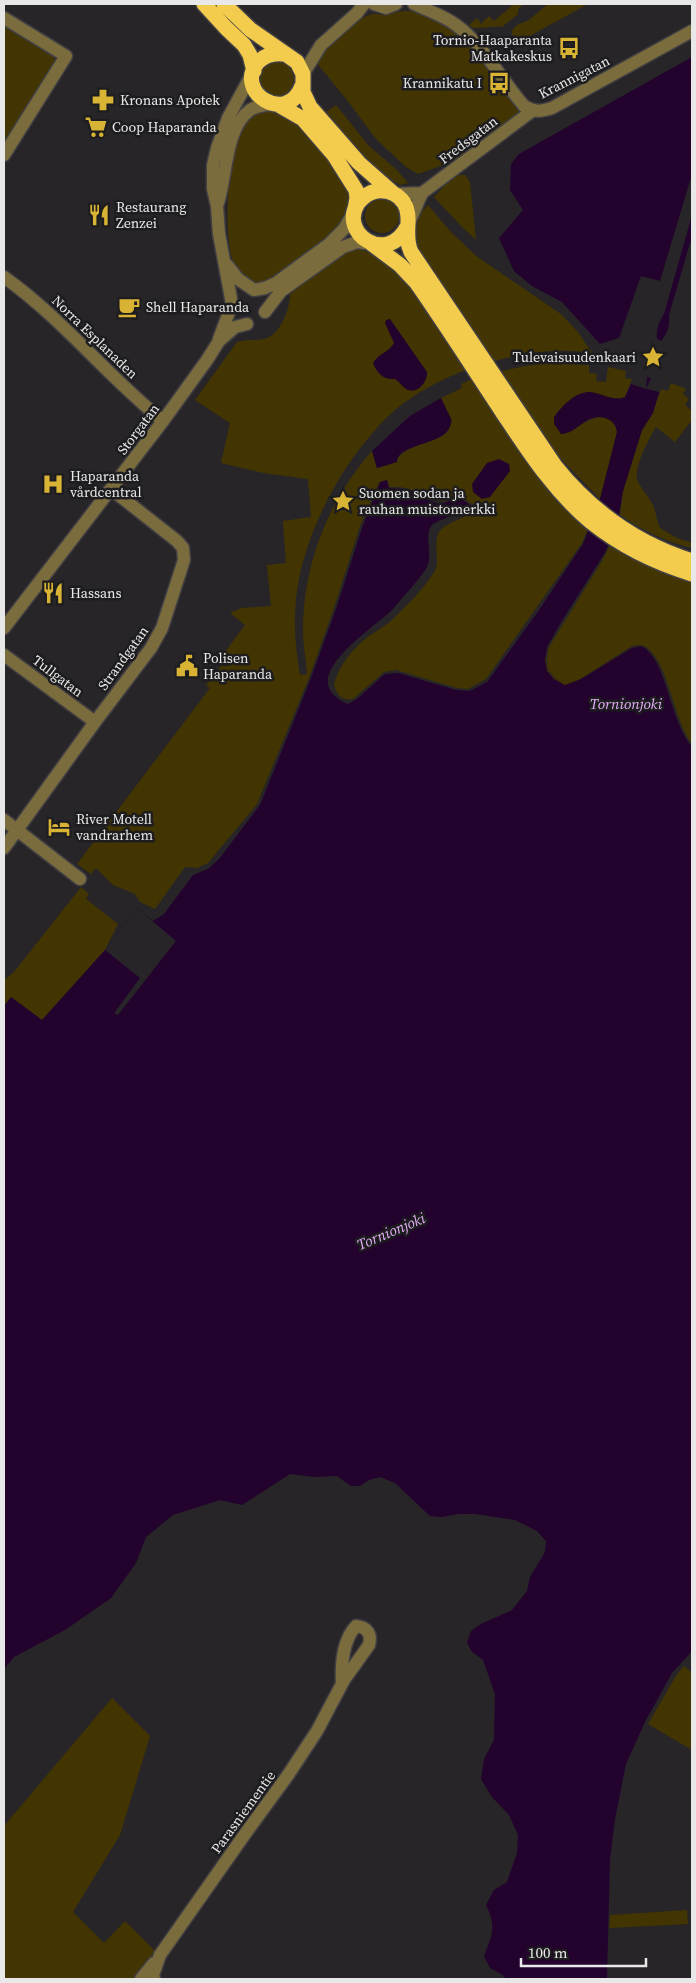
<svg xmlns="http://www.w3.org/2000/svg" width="696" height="1983" viewBox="0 0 696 1983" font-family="'Source Serif 4',serif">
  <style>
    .green { fill: #433501 }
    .water { fill: #23022e }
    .pier { fill: #272528 }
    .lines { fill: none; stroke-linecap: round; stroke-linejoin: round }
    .minor-casing { stroke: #424043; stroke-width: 15 }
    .highway-casing { stroke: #424043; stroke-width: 18 }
    .minor { stroke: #7b6c3e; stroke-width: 12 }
    .highway { stroke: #f3cc4d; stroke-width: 15 }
    .labels { text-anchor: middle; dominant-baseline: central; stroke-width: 5; stroke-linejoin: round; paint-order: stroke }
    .poi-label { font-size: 14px; fill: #e9e8e9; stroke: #1d1c1e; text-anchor: start }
    .street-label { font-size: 14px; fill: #e9e8e9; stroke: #1d1c1e }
    .water-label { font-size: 15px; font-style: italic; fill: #e7b0fb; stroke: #1d1c1e }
  </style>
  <rect width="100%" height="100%" fill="#272528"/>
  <path class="green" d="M514 4H524L518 9V14L502 27C492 26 483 28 473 28L469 25 477 18 481 24 489 16 494 21Z
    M548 4H588L526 38 516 37 512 35V30L517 25 529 20Z
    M403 11C455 8 491 73 519 109V113L457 160 418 174 406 167 376 139 347 100 316 62C328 44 350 21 372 14 376 13 379 15 383 15 390 14 396 12 403 11Z
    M4 26 53 56 56 64 6 140 4 138Z
    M260 79a17 17 0 1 1 34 0a17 17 0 1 1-34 0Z
    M336 105 369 146 396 169 408 183 400 185C370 167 347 139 326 112Z
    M264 110C291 114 302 128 319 148 327 158 342 170 347 183 361 215 319 247 297 264 287 271 274 285 261 284 251 283 239 273 234 264 222 236 227 142 248 119 252 115 259 112 264 110Z
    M461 175H465L470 182 476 240 461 226 434 197 453 176Z
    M365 216a17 17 0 1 1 34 0a17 17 0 1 1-34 0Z
    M428 205 450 231 476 256 561 314 578 332 592 353C556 348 529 352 494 361 480 340 413 250 413 231 413 221 421 212 428 205Z
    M359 249C377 255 391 264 404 277L468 369C443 379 416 392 395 410 347 453 306 527 297 591 293 620 295 647 300 675L307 674C306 659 303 646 303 631 303 565 328 501 372 451L377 468 397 462C398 448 433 442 444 435L448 431 452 421 441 398 462 388 461 384 474 378 589 526 582 543 486 679 468 689 457 688 396 670 384 672 353 699C342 701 337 695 334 685 338 666 354 647 369 636 378 630 387 625 394 618 404 609 432 580 436 568 439 558 433 539 440 531 449 520 466 520 475 508L472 504 457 495C438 509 429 495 409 489 403 487 395 487 389 487L387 480 379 483 360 526 334 608 309 678 257 804 208 863 197 868 185 867 155 909 140 902 135 894 113 885 96 868 91 874 77 864 210 688 206 685 222 665 226 667 232 659 224 653 245 625 230 613 241 608 271 606 267 565 286 563 283 521 311 517 308 479 263 473 221 463 230 423 195 400 237 342C247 339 255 341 264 339 280 336 290 309 290 294 310 278 332 254 359 249Z
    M552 363 589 365V373L597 374 596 381 606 382 608 367 626 371 625 378 632 379 625 397 620 399 612 398 567 434C580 425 612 401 617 432L600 499 559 457 501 371 531 365Z
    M671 383 686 389 683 394 689 399 685 405 692 411V420L675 442 656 427C649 439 632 469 638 482 642 490 649 497 653 505 656 513 657 521 660 528L677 538 692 543V548C666 542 642 530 620 515L623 491 642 430 653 413 661 389 668 391Z
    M611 543 692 581V744C673 720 669 662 646 647 641 644 637 645 632 646L580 679 564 684 581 679 632 648C636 647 640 646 644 648 660 655 670 700 676 717L455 713 547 647C544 662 545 675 561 682 546 672 545 665 549 647L602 561Z
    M81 887 89 894 86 899 118 924 105 950 42 1020 11 997 4 1006V980L14 972Z
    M684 1666 692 1673V1750L648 1724 676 1676Z
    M112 1698 150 1736 120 1835 73 1912 104 1943 125 1921 157 1953 136 1979H4V1826Z
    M687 1910 688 1924 609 1928 610 1915Z"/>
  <path class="water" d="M692 57V174L660 281 641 276 619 338 600 344 562 302 532 286 514 271 499 238 523 210 510 190 511 164 519 154Z
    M692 215V236L669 315C670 326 668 332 661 341L657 339C656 329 659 322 664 314Z
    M390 319 427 372C428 381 418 394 408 390 403 388 400 382 395 379 383 380 377 373 373 363 378 354 389 352 394 343L385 323 386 320Z
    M647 377 651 378 646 389 659 392 653 413 642 430 623 491 619 515 606 551 563 619 547 647 545 660 547 671 554 679 565 685 581 679 632 648C637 647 642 645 646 649 668 667 670 721 692 747V1651L672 1673 645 1722 626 1764 615 1819 610 1859 607 1979H506L503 1975 490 1968 484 1956C492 1934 497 1927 486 1905L494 1890 507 1882 517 1853 518 1835 509 1815 492 1797 481 1779 484 1759 494 1740 495 1694 483 1660 472 1652 467 1643 471 1631 481 1624 512 1610 527 1591 530 1577 545 1552 546 1541 537 1531 515 1520 475 1514H458L442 1517 430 1516 395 1483 380 1477 369 1480 360 1486H351L337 1476 314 1477 290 1474 242 1505 220 1500 173 1515 146 1537 136 1563 111 1598 65 1630 14 1657 4 1669V1006L11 997 42 1020 105 950 137 908 153 921 164 914 193 875 208 869 219 859 260 805 311 678 336 609 362 528 380 482 387 480 389 488C395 489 403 488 409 490 430 497 435 513 457 496L473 507C465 511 435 521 432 525 423 535 434 556 426 569 416 583 403 597 392 610 374 628 290 680 348 704L357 699 385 674 398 673 456 690 470 691 487 682 537 613 583 544 600 499 617 432C616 425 612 420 605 418 585 412 579 433 561 434L554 424V417C561 407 576 391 590 392 602 393 613 402 625 397L631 384 646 389Z
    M441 398 451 419C453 447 397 441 397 462L377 468 372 451 410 416Z
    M499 459 509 464 510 471 490 497 482 499 473 492 472 484 487 463Z"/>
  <path class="pier" d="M137 908 176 941 118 1015 115 1014V1012L140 978 105 950Z"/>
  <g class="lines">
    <g class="minor-casing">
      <path id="minor" d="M374 4 386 8 396 4
        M414 4C428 11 443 15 456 25 483 44 502 81 524 106 534 112 540 112 552 108L692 31
        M4 18 66 56 4 155
        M303 74 321 45 357 13 364 4
        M422 193 532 111
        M394 194 422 193 408 225
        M217 206C227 179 224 129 250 110 256 106 264 105 272 104
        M227 265 238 279 254 290 265 288 276 283 329 244 344 229 355 210
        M4 277C63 319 107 376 163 421
        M265 312 281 291 343 247 357 242 372 244
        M219 339 232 304 219 234 217 206 213 189V165L217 148 228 118 253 72
        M4 628 163 421 207 360 219 341 235 327 247 324
        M4 655 95 722
        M4 820 80 879
        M4 848 95 722 151 648 162 628 184 560 183 548 177 541 111 489
        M141 1979 154 1963
        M154 1979 153 1975 160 1955 245 1834 288 1775 317 1731 344 1680 369 1645C372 1634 367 1627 356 1626 343 1640 341 1665 342 1683"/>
    </g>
    <g class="highway-casing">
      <path id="highway" d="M204 4 226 28 244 45 250 55 254 71
        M224 4 251 30 297 62 303 74V92L310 107 359 163 393 193
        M283 54C274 53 265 55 258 62 233 92 287 126 302 86
        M277 104 303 119 334 155 356 190 357 198 355 209
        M407 227C387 266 338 233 358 203 363 197 369 192 377 191 388 190 398 194 404 203 413 218 403 235 411 252L555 466C591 511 638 544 692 561
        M372 244 400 265 416 282C446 325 474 369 503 413 529 452 554 491 591 522 621 546 656 563 692 574"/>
    </g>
    <use href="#minor" class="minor"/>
    <use href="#highway" class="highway"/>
  </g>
  <defs>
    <g id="bus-bare" transform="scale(1.725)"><path d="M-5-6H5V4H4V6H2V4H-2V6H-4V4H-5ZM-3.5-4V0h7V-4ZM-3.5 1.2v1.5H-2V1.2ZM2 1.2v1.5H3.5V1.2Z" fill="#d9b434" stroke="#1d1c1e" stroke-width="2.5" paint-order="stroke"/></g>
    <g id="pharmacy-bare" transform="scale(1.725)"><path d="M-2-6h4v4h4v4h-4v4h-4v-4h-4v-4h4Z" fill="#d9b434" stroke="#1d1c1e" stroke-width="2.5" paint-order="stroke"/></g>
    <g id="supermarket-bare" transform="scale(1.725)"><path d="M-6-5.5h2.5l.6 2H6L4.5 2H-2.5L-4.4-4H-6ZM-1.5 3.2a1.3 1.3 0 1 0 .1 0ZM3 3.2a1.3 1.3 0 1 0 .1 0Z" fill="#d9b434" stroke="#1d1c1e" stroke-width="2.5" paint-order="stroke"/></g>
    <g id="restaurant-bare" transform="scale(1.725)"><path d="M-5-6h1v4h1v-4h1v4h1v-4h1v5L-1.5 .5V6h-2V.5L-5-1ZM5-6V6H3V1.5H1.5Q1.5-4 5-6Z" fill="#d9b434" stroke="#1d1c1e" stroke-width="2.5" paint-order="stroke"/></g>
    <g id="cafe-bare" transform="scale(1.725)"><path d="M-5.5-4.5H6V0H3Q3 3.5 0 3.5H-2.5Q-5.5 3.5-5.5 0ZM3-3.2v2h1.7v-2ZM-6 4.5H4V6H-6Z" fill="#d9b434" stroke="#1d1c1e" stroke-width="2.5" paint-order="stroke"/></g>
    <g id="sight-bare" transform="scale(1.725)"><path d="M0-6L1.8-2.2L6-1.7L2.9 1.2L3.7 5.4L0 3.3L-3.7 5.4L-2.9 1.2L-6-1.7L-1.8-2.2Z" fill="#d9b434" stroke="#1d1c1e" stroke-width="2.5" paint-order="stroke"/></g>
    <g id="hospital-bare" transform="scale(1.725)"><path d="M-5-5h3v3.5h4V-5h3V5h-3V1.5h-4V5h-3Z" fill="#d9b434" stroke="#1d1c1e" stroke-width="2.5" paint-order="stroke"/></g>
    <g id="civic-bare" transform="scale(1.725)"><path d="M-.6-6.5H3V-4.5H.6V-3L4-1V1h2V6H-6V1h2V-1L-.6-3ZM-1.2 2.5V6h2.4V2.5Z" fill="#d9b434" stroke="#1d1c1e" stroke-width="2.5" paint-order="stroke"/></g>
    <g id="hotel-bare" transform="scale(1.725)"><path d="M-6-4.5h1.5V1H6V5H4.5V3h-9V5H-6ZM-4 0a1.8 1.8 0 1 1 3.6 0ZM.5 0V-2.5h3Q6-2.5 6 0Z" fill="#d9b434" stroke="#1d1c1e" stroke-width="2.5" paint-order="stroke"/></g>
  </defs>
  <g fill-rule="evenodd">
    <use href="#bus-bare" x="569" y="48"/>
    <use href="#bus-bare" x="499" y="83"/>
    <use href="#pharmacy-bare" x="103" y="100"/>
    <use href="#supermarket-bare" x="96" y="127"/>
    <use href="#restaurant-bare" x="99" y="215"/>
    <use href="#cafe-bare" x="129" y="307"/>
    <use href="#sight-bare" x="653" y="357"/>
    <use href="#hospital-bare" x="53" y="484"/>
    <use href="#sight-bare" x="343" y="501"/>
    <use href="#restaurant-bare" x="53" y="593"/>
    <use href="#civic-bare" x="187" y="666"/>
    <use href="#hotel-bare" x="59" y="827"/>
  </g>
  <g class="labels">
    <g class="poi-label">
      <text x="552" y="40" text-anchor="end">Tornio-Haaparanta<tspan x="552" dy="16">Matkakeskus</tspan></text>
      <text x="482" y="83" text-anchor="end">Krannikatu I</text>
      <text x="120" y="100">Kronans Apotek</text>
      <text x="112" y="127">Coop Haparanda</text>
      <text x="116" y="207">Restaurang<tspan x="116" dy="16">Zenzei</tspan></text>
      <text x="146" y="307">Shell Haparanda</text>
      <text x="636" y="357" text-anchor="end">Tulevaisuudenkaari</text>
      <text x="70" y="476">Haparanda<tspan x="70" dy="16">vårdcentral</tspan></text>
      <text x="359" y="493">Suomen sodan ja<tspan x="359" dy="16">rauhan muistomerkki</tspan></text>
      <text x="70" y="593">Hassans</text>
      <text x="203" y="658">Polisen<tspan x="203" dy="16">Haparanda</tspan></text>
      <text x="76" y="819">River Motell<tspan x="76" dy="16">vandrarhem</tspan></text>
    </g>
    <g class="street-label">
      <text transform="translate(574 77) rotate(-27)">Krannigatan</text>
      <text transform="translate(468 140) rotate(-37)">Fredsgatan</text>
      <text transform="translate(95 337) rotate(44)">Norra Esplanaden</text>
      <text transform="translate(138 429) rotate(-53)">Storgatan</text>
      <text transform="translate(123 658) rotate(-54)">Strandgatan</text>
      <text transform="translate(58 676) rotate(37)">Tullgatan</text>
      <text transform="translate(243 1812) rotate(-54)">Parasniementie</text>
    </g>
    <g class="water-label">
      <text x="626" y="703">Tornionjoki</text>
      <text transform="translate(391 1231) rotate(-23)">Tornionjoki</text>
    </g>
  </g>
  <rect width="696" height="1983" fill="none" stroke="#e9e8e9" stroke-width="10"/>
  <path d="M521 1958v8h125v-8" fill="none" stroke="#e9e8e9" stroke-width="2.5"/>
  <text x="528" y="1958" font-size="15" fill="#e9e8e9" stroke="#1d1c1e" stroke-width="4" paint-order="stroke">100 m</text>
</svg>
